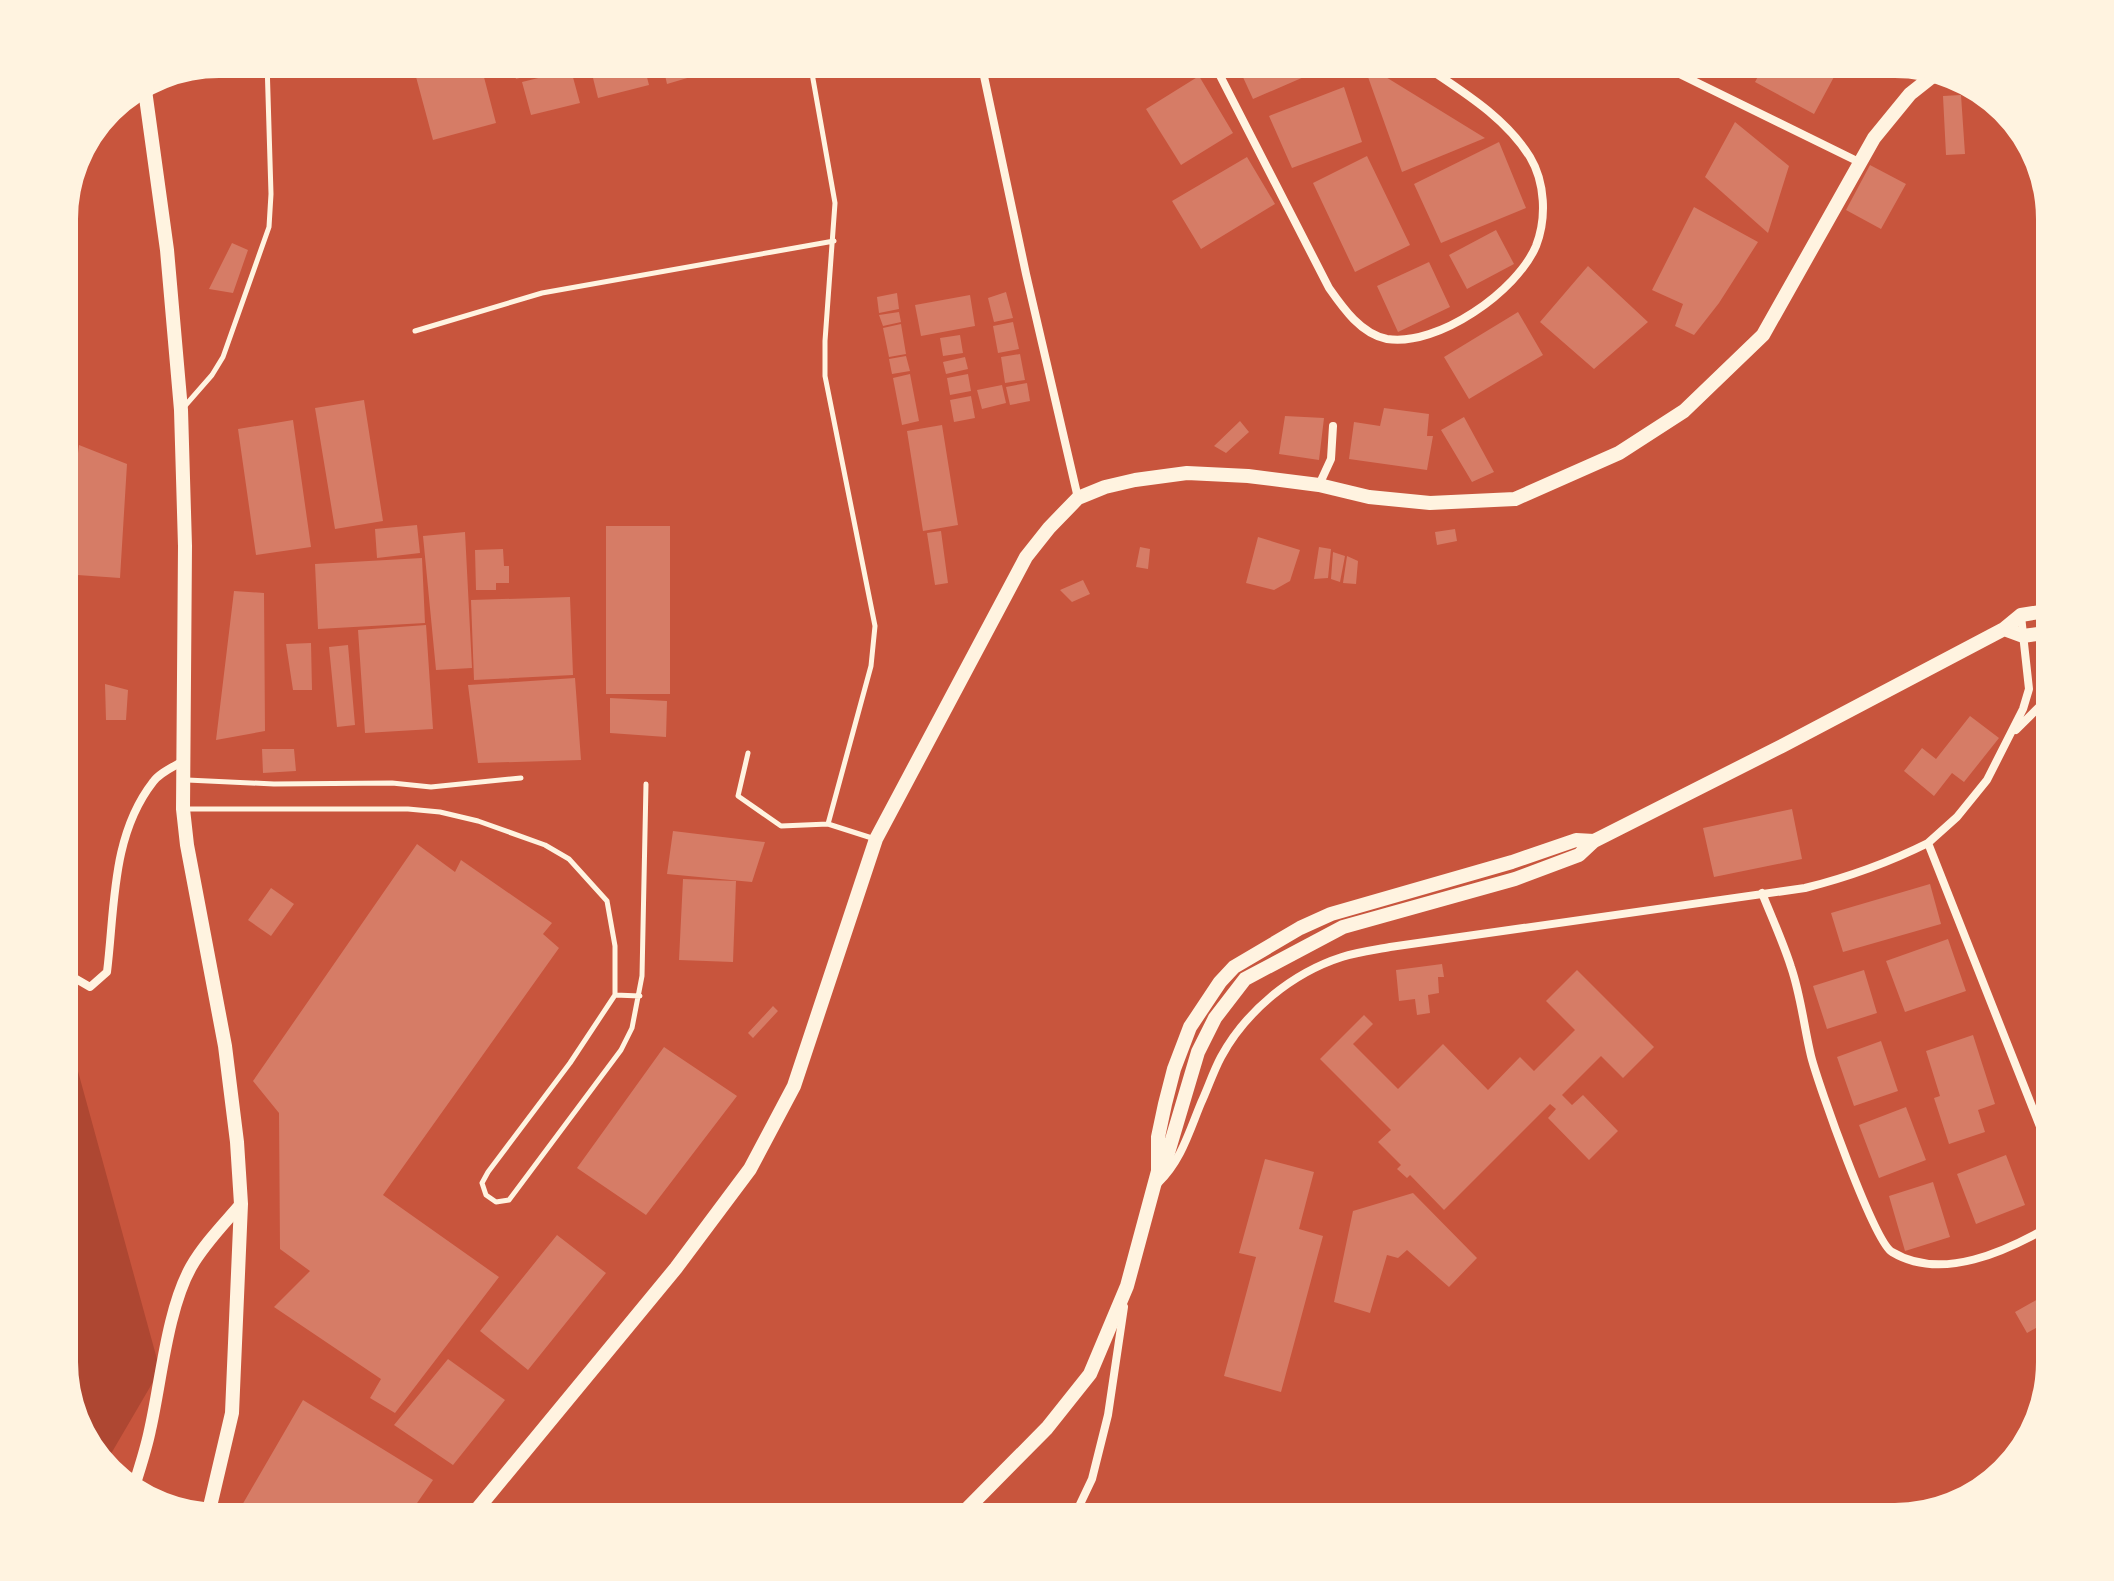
<svg xmlns="http://www.w3.org/2000/svg" width="2114" height="1581" viewBox="0 0 2114 1581" font-family="Helvetica,sans-serif">
  <style>
    .green { fill: #ae4732 }
    .building { fill: #d67c66 }
    .lines { fill: none; stroke-linecap: round; stroke-linejoin: round }
    .service { stroke: #fff3e0; stroke-width: 5 }
    .minor { stroke: #fff3e0; stroke-width: 8 }
    .tertiary { stroke: #fff3e0; stroke-width: 12 }
    .secondary { stroke: #fff3e0; stroke-width: 14 }
    .rim { fill: none; stroke: #fff3e0; stroke-width: 4 }
  </style>
  <rect width="100%" height="100%" fill="#c8553d"/>
  <path class="green" d="M65 199 72 247 62 353V208Z
    M62 1013 160 1370 105 1464 78 1432 62 1372Z"/>
  <path class="building" d="M412 62H480L496 123 433 140Z
    M511 62H567L568 65 516 79Z
    M589 62H643L649 85 598 98Z
    M662 62H727L728 66 667 84Z
    M848 62H898V64L848 70Z
    M1236 62H1316L1320 70 1253 99Z
    M1717 62H1746L1739 74Z
    M1766 62H1842L1814 114 1755 82Z
    M1363 63 1485 138 1402 172Z
    M571 70 580 103 531 115 522 82Z
    M1199 76 1233 133 1181 165 1146 109Z
    M1344 87 1362 142 1292 168 1269 116Z
    M1961 95 1965 154 1946 155 1943 96Z
    M1735 122 1789 166 1768 233 1705 177Z
    M1499 142 1526 208 1441 243 1414 184Z
    M1367 156 1410 245 1355 272 1313 183Z
    M1247 157 1275 204 1201 249 1172 201Z
    M1870 165 1906 184 1881 229 1846 210Z
    M1694 207 1758 242 1719 303 1694 335 1675 326 1683 304 1652 290Z
    M1496 230 1514 264 1467 289 1449 255Z
    M232 243 248 250 233 293 209 289Z
    M1429 262 1450 307 1398 332 1377 286Z
    M1588 266 1648 322 1594 369 1540 322Z
    M1006 292 1013 318 994 322 988 298Z
    M897 293 899 309 879 313 877 297Z
    M970 295 975 326 921 336 915 305Z
    M899 312 901 322 883 326 879 315Z
    M1518 312 1543 355 1469 399 1444 357Z
    M1013 322 1019 349 998 353 993 326Z
    M901 324 906 354 889 357 883 328Z
    M960 335 963 353 943 356 940 338Z
    M1020 354 1025 380 1005 383 1001 357Z
    M906 356 910 371 892 374 889 359Z
    M965 357 968 369 946 374 943 362Z
    M910 374 919 421 902 425 893 378Z
    M968 374 971 391 950 395 947 378Z
    M1027 383 1030 401 1010 405 1006 387Z
    M1002 385 1006 403 982 409 977 390Z
    M971 396 975 418 954 422 950 400Z
    M364 400 383 521 335 529 315 408Z
    M1384 408 1429 414 1427 436H1433L1427 470 1349 459 1354 422 1380 426Z
    M1285 416 1324 418 1319 460 1279 454Z
    M1464 417 1494 472 1472 482 1441 430Z
    M293 420 311 547 256 555 238 429Z
    M1240 421 1249 432 1226 453 1214 446Z
    M942 425 958 525 923 531 907 431Z
    M79 445 127 464 120 578 63 574Z
    M417 525 420 553 377 558 375 529Z
    M606 526H670V694H606Z
    M1455 529 1457 541 1437 545 1435 532Z
    M941 531 948 583 935 585 927 533Z
    M465 532 472 668 436 670 423 536Z
    M1258 537 1300 550 1290 581 1274 590 1246 583Z
    M1140 547 1150 549 1148 569 1136 567Z
    M1319 547 1331 549 1328 578 1314 579Z
    M503 549 504 566H509V583H496V590H476L475 550Z
    M1333 552 1345 556 1340 582 1331 579Z
    M1347 556 1358 561 1356 584 1343 583Z
    M422 558 425 623 318 629 315 564Z
    M1083 580 1090 594 1072 602 1060 590Z
    M234 591 264 593 265 731 216 740Z
    M570 597 573 675 474 680 471 600Z
    M426 625 433 729 365 733 358 630Z
    M311 643 312 690H293L286 644Z
    M348 645 355 725 337 727 329 647Z
    M575 678 581 760 478 763 468 685Z
    M105 684 128 690 126 720H106Z
    M610 698 667 701 666 737 610 733Z
    M1970 716 1999 738 1964 782 1952 773 1934 796 1904 771 1922 748 1936 759Z
    M262 749H294L296 771 263 773Z
    M1792 809 1802 859 1714 877 1703 828Z
    M673 831 765 842 752 882 667 874Z
    M417 844 455 872 461 860 552 923 543 934 559 948 383 1195 499 1277 395 1413 370 1398 381 1379 274 1307 310 1271 280 1249 279 1113 253 1081Z
    M683 879 736 881 733 962 679 960Z
    M1930 884 1941 924 1843 952 1831 913Z
    M271 888 294 904 271 936 248 920Z
    M1948 939 1966 991 1905 1012 1886 961Z
    M1442 964 1444 977H1438L1439 993 1428 995 1430 1013 1417 1015 1415 999 1399 1001 1396 970Z
    M1577 970 1654 1047 1623 1078 1601 1056 1562 1095 1572 1105 1583 1095 1618 1131 1589 1160 1548 1118 1556 1109 1550 1104 1444 1210 1410 1175 1407 1178 1397 1169 1401 1165 1378 1142 1391 1130 1320 1059 1364 1015 1373 1024 1353 1044 1398 1089 1443 1044 1488 1090 1520 1057 1534 1071 1575 1030 1546 1001Z
    M1864 970 1877 1013 1827 1029 1813 986Z
    M62 1000 70 1001 74 1042 62 1040Z
    M773 1006 778 1011 753 1038 748 1033Z
    M1973 1035 1995 1104 1978 1110 1985 1132 1949 1144 1934 1098 1940 1096 1926 1051Z
    M1881 1041 1898 1091 1854 1106 1837 1057Z
    M664 1047 737 1096 646 1215 577 1168Z
    M1906 1107 1926 1160 1879 1178 1859 1125Z
    M2006 1155 2025 1205 1976 1224 1957 1174Z
    M1265 1159 1314 1172 1299 1229 1323 1236 1281 1392 1224 1376 1256 1257 1239 1253Z
    M1933 1182 1950 1237 1905 1251 1889 1196Z
    M1413 1193 1477 1258 1449 1287 1407 1250 1398 1258 1387 1255 1370 1313 1334 1302 1353 1211Z
    M557 1235 606 1273 528 1370 480 1331Z
    M2038 1299 2050 1320 2027 1333 2015 1312Z
    M448 1359 505 1400 453 1465 394 1425Z
    M303 1400 433 1480 406 1519H234Z"/>
  <g class="lines">
    <path class="service" d="M810 62 835 203 825 341V376L875 626 871 666 828 824
      M415 331 542 293 834 241
      M184 407 212 375 223 357 269 227 271 194 267 62
      M748 753 738 796 781 826 828 824 875 839
      M187 780 274 784 392 783 431 787 521 778
      M184 809H408L440 812 478 821 545 845 569 859 607 901 615 946V995L570 1063 488 1172 482 1183 486 1195 496 1202 509 1200 621 1050 632 1028 642 976 646 784
      M615 995 640 996"/>
    <path class="minor" d="M981 62 1026 274 1078 498
      M1213 62 1329 288C1343 308 1361 334 1387 339 1438 347 1517 291 1536 246 1547 218 1545 182 1530 157 1504 115 1458 89 1419 62
      M1655 62 1859 162
      M1319 485 1331 459 1333 426
      M2021 616 2029 689 2023 709 1987 780 1957 817 1928 843 2052 1157
      M2016 730 2043 703 2052 687
      M1762 893C1772 918 1783 942 1791 967 1801 996 1804 1027 1811 1056 1818 1084 1874 1242 1892 1252 1942 1282 2007 1251 2052 1225
      M62 965 71 976 90 987 107 972C115 908 111 836 153 782 159 773 173 767 183 761
      M1158 1183C1181 1161 1189 1132 1201 1103 1208 1088 1213 1072 1221 1057 1246 1011 1292 973 1342 957 1357 952 1374 950 1390 947L1805 888C1849 877 1888 863 1928 843
      M1073 1519 1092 1479 1108 1415 1124 1307"/>
    <path class="tertiary" d="M133 1490C139 1470 146 1450 150 1430 161 1382 167 1310 191 1267 204 1244 224 1224 241 1204"/>
    <path class="secondary" d="M144 83 167 250 181 410 185 546 183 809 187 845 225 1046 237 1142 241 1204 232 1413 208 1515
      M2004 629 2023 636 2052 632
      M1158 1171V1137L1165 1104 1174 1069 1190 1027 1220 982 1234 967 1300 928 1331 914 1512 862 1576 840 1594 841
      M469 1519 676 1268 750 1169 794 1086 876 839 1026 557 1049 528 1078 498 1105 487 1135 480 1187 473 1248 476 1319 485 1369 497 1430 503 1515 499 1619 453 1684 411 1763 335 1874 138 1910 94 1934 75
      M957 1519 1047 1428 1090 1374 1127 1286 1158 1171 1165 1163 1198 1052 1215 1018 1245 979 1343 927 1515 879 1579 855 1594 841 1782 746 2004 629 2021 615 2052 610"/>
  </g>
  <path d="M0 0H2114V1581H0ZM219 76H1895A143 143 0 0 1 2038 219V1362A143 143 0 0 1 1895 1505H219A143 143 0 0 1 76 1362V219A143 143 0 0 1 219 76Z" fill="#fff3e0" fill-rule="evenodd"/>
  <path class="rim" d="M219 76H1895A143 143 0 0 1 2038 219V1362A143 143 0 0 1 1895 1505H219A143 143 0 0 1 76 1362V219A143 143 0 0 1 219 76Z"/>
</svg>
